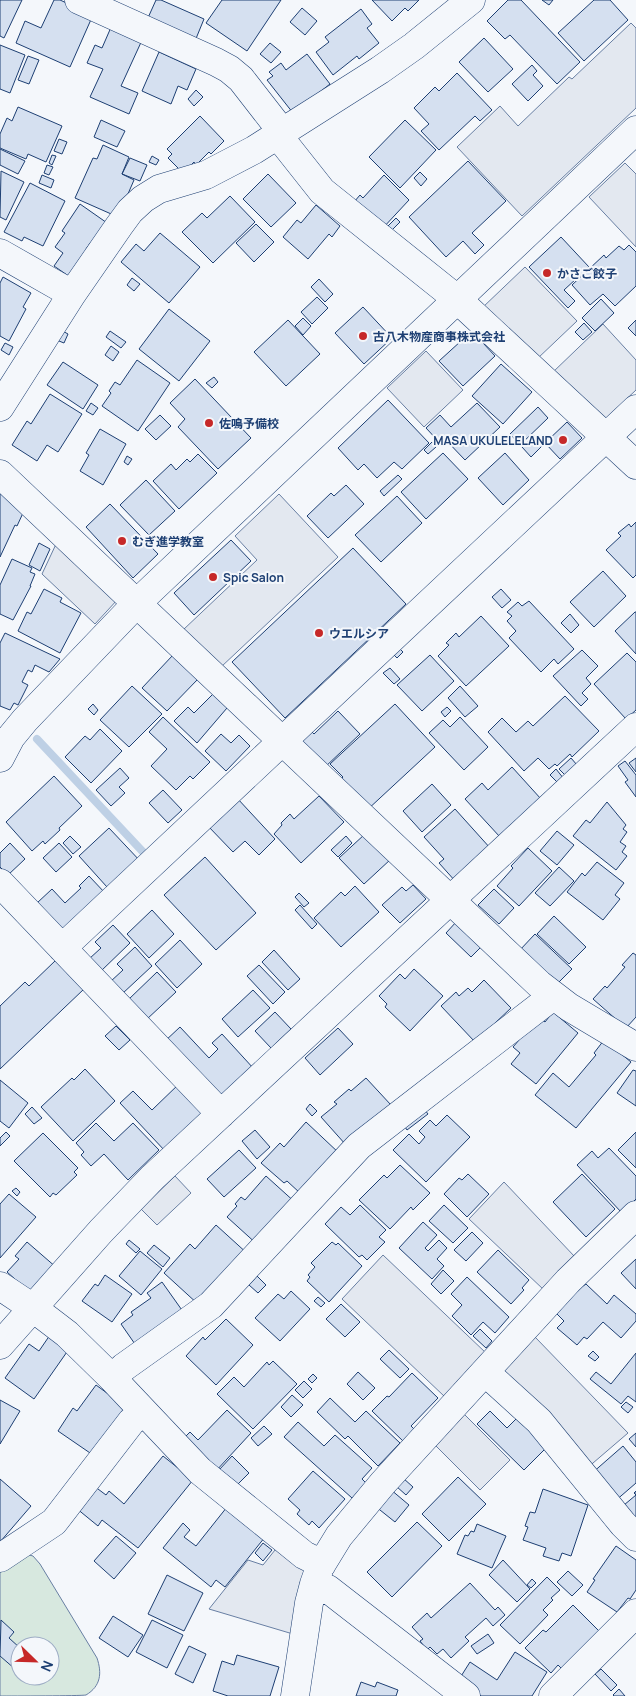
<svg xmlns="http://www.w3.org/2000/svg" width="636" height="1696" viewBox="0 0 636 1696" font-family="Manrope,'Noto Sans JP',sans-serif">
  <style>
    .green { fill: #d7e8df; stroke: #687fa3; fill-rule: evenodd }
    .parking { fill: #e3e8f0; stroke: #687fa3 }
    .lines { fill: none; stroke-linecap: round; stroke-linejoin: round }
    .stream { stroke: #bed0e5; stroke-width: 8 }
    .building { fill: #d5e0f0; stroke: #1d3f73 }
    .minor-casing { stroke: #1d3f73; stroke-width: 29 }
    .minor { stroke: #f4f7fb; stroke-width: 28 }
    .poi-dot { fill: #c62828; stroke: #f4f7fb; stroke-width: 2 }
    .labels { text-anchor: middle; dominant-baseline: central; stroke-width: 4; stroke-linejoin: round; paint-order: stroke }
    .poi-label { font-size: 12px; font-weight: bold; fill: #1d3f73; stroke: #f4f7fb; text-anchor: start }
  </style>
  <rect width="100%" height="100%" fill="#f4f7fb"/>
  <path class="green" d="M22 1553 33 1556 40 1564 97 1658C102 1673 101 1686 86 1695 80 1696 12 1696 0 1696V1565ZM20 1646H50V1676H20Z"/>
  <path class="parking" d="M631 23 636 28V108L522 216 457 147 500 106 518 126 569 77 572 79Z
    M625 163 636 174V247L589 197Z
    M525 267 577 321 537 359 482 308Z
    M603 324 636 360V390L603 421 552 373Z
    M426 351 463 390 424 427 387 388Z
    M279 494 338 557 221 667 183 630 257 560 235 536Z
    M57 542 118 599 95 624 42 574Z
    M175 1176 191 1193 157 1225 141 1209Z
    M504 1182 575 1257 544 1290 469 1219Z
    M383 1255 486 1353 445 1397 342 1299Z
    M535 1337 628 1433 586 1469 499 1376Z
    M463 1413 510 1460 480 1490 434 1444Z
    M279 1545 307 1567 293 1634 209 1609 248 1560 263 1565Z"/>
  <g class="lines">
    <path class="stream" d="M37 739 144 853"/>
  </g>
  <path class="building" d="M0 0H22L4 38 0 36Z
    M54 0H60L93 15 70 67 16 43 25 21 41 28Z
    M156 0H161L204 19 195 41 147 20Z
    M222 0H281L247 51 206 23Z
    M372 0H419L408 11 405 8 392 21Z
    M508 0H521L580 62 557 84 510 35 505 39 487 21Z
    M542 0H553L549 5Z
    M594 0H610L628 20 584 61 558 33Z
    M302 8 317 21 305 35 290 22Z
    M361 9 372 24 367 28 379 43 359 59 357 56 333 75 316 52 329 42 325 37Z
    M112 25 143 38 121 86 138 93 129 114 90 97 103 69 87 63 95 45 102 48Z
    M484 38 513 69 488 92 459 62Z
    M270 43 281 52 271 63 260 54Z
    M0 45 25 55 10 93 0 89Z
    M159 52 196 69 187 90 178 86 171 104 142 91Z
    M307 54 330 84 293 113 267 80 273 76 269 72 281 63 286 70Z
    M28 56 39 60 29 84 18 80Z
    M532 65 537 71 533 75 543 86 528 101 512 84Z
    M457 73 492 110 480 121 475 116 439 150 421 131 429 124 414 108 435 87 439 91Z
    M196 90 203 97 194 106 188 99Z
    M18 107 62 126 46 162 28 154 26 159 0 148V134L7 118 12 121Z
    M200 116 224 141 211 154 209 152 196 165 194 162 183 173 168 158 172 154 167 149Z
    M101 120 125 131 117 147 94 137Z
    M405 120 436 150 400 188 369 157Z
    M59 139 67 142 62 154 54 151Z
    M103 145 129 157 122 174 134 180 118 217 75 198 93 158 97 159Z
    M0 149 25 161 18 174 0 165Z
    M52 155 56 156 52 165 49 163Z
    M152 156 159 160 156 165 149 162Z
    M130 158 147 165 140 181 122 174Z
    M468 161 506 201 472 233 484 245 475 254 463 241 446 257 409 217Z
    M47 165 53 167 49 175 44 173Z
    M1 171 24 182 6 220 0 217Z
    M420 172 427 179 421 186 414 178Z
    M268 174 296 203 271 227 243 199Z
    M42 175 54 180 51 188 39 183Z
    M384 175 409 200 382 229 354 202 360 195 363 198Z
    M30 183 65 201 43 246 24 237 22 241 4 232Z
    M230 196 255 222 213 263 182 232 202 213 207 218Z
    M80 204 110 225 96 245 91 242 86 249 91 252 73 279 54 266 63 253 55 247 65 233 62 231Z
    M316 205 340 226 332 237 329 234 308 259 283 237 297 220 301 223Z
    M396 218 400 222 390 232 386 228Z
    M256 224 274 242 254 262 236 243Z
    M160 233 200 267 169 303 121 262 136 244 144 251Z
    M561 237 589 267 564 290 575 301 568 308 529 267Z
    M629 245 636 252V286L615 306 603 294 590 305 572 285 604 255 606 258 619 246 624 250Z
    M3 277 31 293 23 307 26 309 9 341 0 336V283Z
    M132 278 140 284 134 291 127 285Z
    M319 279 333 294 325 302 311 287Z
    M317 297 328 308 312 324 301 312Z
    M601 299 614 313 595 331 582 318Z
    M363 307 392 338 364 364 335 333Z
    M169 309 210 341 179 381 139 349Z
    M303 318 311 326 303 335 295 326Z
    M288 320 320 354 286 386 254 352Z
    M636 320V336L628 328Z
    M584 323 592 332 583 340 575 332Z
    M59 329 68 334 64 343 54 339Z
    M110 331 126 342 121 348 106 337Z
    M472 331 495 356 463 386 439 361Z
    M5 343 13 347 9 355 1 350Z
    M111 346 119 352 113 361 105 355Z
    M137 360 170 383 138 431 102 406 111 393 109 391 115 382 120 385Z
    M63 362 98 385 83 409 47 385Z
    M501 364 532 392 503 424 472 396Z
    M214 377 218 382 212 388 206 383Z
    M195 379 251 438 218 469 178 427 185 419 170 403Z
    M50 394 82 414 58 452 47 445 37 461 12 445 27 421 31 424Z
    M388 400 429 443 402 469 394 462 377 478 364 464 358 470 338 448Z
    M91 403 98 408 93 415 86 411Z
    M477 403 500 427 465 460 444 438 440 443 426 428 440 415 451 427Z
    M538 407 548 418 520 445 510 434Z
    M160 415 171 426 156 440 145 429Z
    M567 422 582 438 560 459 545 443Z
    M100 429 126 444 103 485 80 471 89 455 86 453Z
    M534 435 543 445 531 457 522 447Z
    M432 442 436 447 428 454 424 450Z
    M443 453 468 479 426 519 401 492Z
    M505 453 529 480 503 505 478 478Z
    M198 454 217 473 179 509 153 481 171 464 176 470 187 459 190 462Z
    M127 456 132 459 128 465 124 462Z
    M398 475 402 479 384 496 380 491Z
    M146 480 175 511 149 535 120 505Z
    M346 485 364 504 328 538 307 516 331 493 334 496Z
    M0 491 23 513 17 526 15 525 0 557Z
    M397 496 422 523 381 562 355 535Z
    M110 504 158 554 133 578 86 527Z
    M636 522V575L633 578 606 550 621 536 618 533 629 524 631 527Z
    M231 540 251 561 194 615 174 593Z
    M39 543 50 549 40 571 29 565Z
    M353 548 406 604 285 718 232 662Z
    M12 559 32 568 30 572 35 574 30 586H31L13 620 0 614V585Z
    M603 571 626 596 594 627 570 602Z
    M44 589 62 598 60 602 81 613 60 653 18 631 27 612 31 614Z
    M501 589 511 600 502 608 492 597Z
    M529 601 574 649 558 664 554 659 541 672 509 638 516 631 507 621 512 616 507 612 518 602 522 606Z
    M635 612H636V654L615 631Z
    M570 614 579 625 571 633 561 623Z
    M481 616 509 646 466 686 438 656 449 645 446 643 456 633 459 637Z
    M5 633 60 659 49 672 35 665 32 672 28 670 22 682 28 685 18 705 14 703 10 710 0 706V643Z
    M399 648 403 652 397 658 393 654Z
    M582 650 598 666 586 678 591 684 582 693 588 699 581 706 553 676Z
    M627 653 636 662V710L626 719 594 684Z
    M173 655 198 679 167 711 142 688Z
    M430 655 454 681 422 711 397 685Z
    M390 668 400 679 394 684 383 673Z
    M132 686 162 714 129 747 100 720Z
    M460 686 478 706 465 717 448 698Z
    M213 694 227 708 197 743 174 721 188 707 194 713Z
    M565 696 599 731 572 757 570 754 557 766 555 764 549 769 538 758 524 771 488 732 502 718 516 732 528 721 533 726Z
    M93 704 98 710 94 715 88 709Z
    M395 704 435 747 366 811 339 781 343 777 330 764Z
    M447 707 451 711 445 717 441 712Z
    M338 711 360 734 324 768 298 741 310 730 314 734Z
    M163 717 210 762 193 779 190 776 176 790 151 766 167 749 149 732Z
    M460 717 488 747 464 770 429 733 443 720 450 727Z
    M100 729 122 751 91 783 65 757 85 736 90 740Z
    M221 734 231 743 239 735 250 746 226 771 205 751Z
    M571 758 577 765 566 776 559 769Z
    M636 758V772L629 763Z
    M625 761 636 775V797L625 782 628 780 618 766Z
    M512 767 541 799 500 837 465 799 482 783 488 790Z
    M120 768 129 778 119 787 125 793 111 806 96 790Z
    M556 769 564 779 559 784 550 775Z
    M54 776 82 806 59 828 60 830 45 844 43 841 32 851 6 822Z
    M432 784 451 805 422 832 403 811Z
    M163 790 182 810 168 823 149 803Z
    M319 796 344 822 301 863 274 834 282 825 281 823 290 814 294 819Z
    M237 798 275 839 259 855 245 841 233 852 207 825Z
    M607 802 626 825 623 829 627 832 620 842 626 846 622 852 627 856 616 870 573 836 586 820 590 823Z
    M455 809 491 849 456 882 439 863 444 859 424 837Z
    M109 828 142 863 119 879 117 877 107 887 79 856Z
    M557 831 574 845 557 865 540 851Z
    M365 834 391 859 364 884 339 858Z
    M70 836 81 847 73 854 63 843Z
    M346 836 352 843 338 857 331 850Z
    M10 843 25 859 8 875 0 867V853Z
    M59 843 72 857 56 872 43 858Z
    M528 848 552 871 519 906 497 886 513 868 511 866Z
    M205 857 256 913 216 950 164 895Z
    M597 862 624 883 615 895 620 899 603 920 567 892 582 873 585 876Z
    M559 867 574 881 550 906 535 893Z
    M89 876 106 894 65 933 37 903 52 889 65 903 81 888 79 886Z
    M413 885 426 899 400 923 382 905 402 887 406 891Z
    M355 886 379 912 341 947 314 918 341 892 345 896Z
    M494 889 514 908 499 924 478 905Z
    M299 893 309 903 304 907 295 897Z
    M300 905 317 924 312 929 295 910Z
    M152 910 174 934 149 958 127 934Z
    M554 916 586 947 569 964 537 934Z
    M457 921 483 945 471 957 446 933Z
    M113 925 130 943 100 972 89 959 101 948 95 942Z
    M535 934 572 969 555 986 519 951Z
    M180 940 202 964 177 988 155 964Z
    M135 947 152 966 122 994 110 982 123 970 117 964Z
    M274 950 300 979 288 990 262 962Z
    M633 953 636 955V1017L626 1028 593 999 605 986 607 988 625 967 622 965Z
    M56 960 84 989 0 1069V1006L25 982 29 986Z
    M259 965 285 992 273 1004 247 976Z
    M414 969 443 996 410 1031 385 1007 387 1004 379 996 400 974 405 979Z
    M157 972 176 992 146 1020 128 1000Z
    M484 980 511 1008 475 1042 441 1006 456 992 459 996 468 988 472 992Z
    M253 990 270 1008 238 1037 222 1019Z
    M275 1012 291 1029 271 1048 255 1031Z
    M553 1012 578 1033 536 1084 511 1064 520 1053 513 1047 539 1017 545 1022Z
    M116 1026 130 1040 119 1050 105 1036Z
    M180 1027 209 1058 218 1049 212 1043 222 1034 254 1069 219 1102 164 1042Z
    M338 1028 353 1044 320 1075 305 1058Z
    M604 1040 631 1062 576 1128 535 1095 553 1073 569 1087 596 1055 594 1053Z
    M85 1069 115 1101 73 1141 41 1107 72 1078 74 1080Z
    M633 1070 636 1071V1106L617 1093Z
    M366 1078 391 1105 346 1145 321 1117 337 1104 334 1102 349 1089 351 1091Z
    M0 1080 28 1103 9 1128 0 1121Z
    M181 1082 208 1111 166 1152 120 1103 133 1091 152 1110Z
    M310 1104 317 1111 312 1116 306 1109Z
    M421 1105 428 1114 407 1130 401 1121Z
    M32 1107 42 1118 34 1124 25 1114Z
    M447 1115 470 1137 426 1182 393 1150 409 1134 419 1144 425 1137 419 1131 430 1120 436 1126Z
    M306 1122 340 1154 300 1193 287 1181 284 1183 261 1163 280 1143 284 1147Z
    M96 1123 114 1141 133 1123 159 1150 128 1180 104 1154 91 1166 81 1155 84 1152 76 1143Z
    M255 1130 270 1147 257 1159 242 1141Z
    M6 1132 10 1136 0 1146V1138Z
    M636 1132V1168L618 1150Z
    M43 1133 78 1168 74 1172 77 1175 56 1195 53 1193 50 1197 14 1161Z
    M609 1148 636 1176V1199L622 1213 577 1165 592 1151 598 1158Z
    M239 1150 256 1168 224 1197 207 1179Z
    M400 1165 430 1193 413 1210 411 1207 390 1229 359 1200 384 1175 387 1178Z
    M468 1174 489 1194 467 1217 444 1194 459 1178 462 1180Z
    M582 1174 615 1209 586 1237 553 1202Z
    M266 1176 297 1204 259 1246 227 1217 237 1206 235 1204 241 1197 245 1200Z
    M16 1188 20 1192 17 1196 12 1191Z
    M9 1194 36 1217 0 1258V1204Z
    M360 1205 386 1230 379 1237 385 1242 367 1260 362 1255 359 1257 325 1224 341 1207 350 1215Z
    M444 1205 468 1228 453 1243 429 1221Z
    M423 1222 437 1235 425 1248 428 1251 439 1240 447 1248 437 1259 444 1266 432 1279 399 1248Z
    M216 1225 249 1255 199 1305 164 1273 190 1244 195 1249Z
    M472 1232 483 1243 466 1261 454 1250Z
    M129 1240 140 1249 136 1253 126 1244Z
    M27 1242 57 1268 33 1295 7 1272 19 1259 15 1256Z
    M332 1242 336 1245 338 1243 362 1266 329 1302 307 1281 310 1277 308 1275 315 1267 311 1263Z
    M154 1245 170 1258 163 1267 147 1253Z
    M498 1250 529 1280 522 1288 524 1290 511 1304 477 1272Z
    M140 1251 162 1269 141 1295 119 1276Z
    M636 1259V1289L621 1273Z
    M443 1270 454 1281 441 1294 431 1284Z
    M105 1275 132 1294 112 1322 82 1301 95 1284 98 1286Z
    M257 1276 266 1285 258 1293 249 1285Z
    M467 1277 509 1317 495 1333 483 1322 471 1335 452 1316 462 1305 451 1294Z
    M162 1282 184 1313 137 1347 121 1324 133 1315 131 1312 151 1298 147 1293Z
    M581 1284 583 1286 586 1284 607 1304 614 1295 636 1314V1321L621 1338 603 1322 587 1339 584 1337 577 1345 557 1328 564 1321 555 1312Z
    M291 1291 310 1309 280 1341 255 1318 278 1294 284 1299Z
    M318 1297 325 1303 321 1307 314 1301Z
    M341 1304 360 1322 345 1337 326 1319Z
    M226 1319 253 1345 216 1385 186 1356 203 1337 205 1340Z
    M480 1329 492 1341 486 1348 473 1336Z
    M50 1335 69 1349 34 1399 5 1378 29 1344 39 1351Z
    M389 1350 409 1369 400 1378 380 1359Z
    M593 1351 599 1357 595 1361 588 1356Z
    M636 1353V1402L628 1396 621 1404 590 1379 596 1372 611 1384Z
    M273 1361 297 1384 253 1429 217 1394 234 1377 244 1387 267 1362 269 1365Z
    M358 1372 375 1388 363 1400 347 1384Z
    M412 1373 438 1398 411 1426 415 1430 404 1442 372 1411 387 1396 389 1397Z
    M313 1374 317 1378 312 1383 308 1379Z
    M304 1381 312 1389 303 1398 295 1390Z
    M96 1385 126 1407 93 1455 58 1431 73 1408 77 1411Z
    M292 1395 303 1405 291 1417 281 1407Z
    M330 1398 355 1422 366 1411 400 1443 378 1466 348 1436 345 1439 317 1412Z
    M0 1400 20 1411 0 1444Z
    M626 1402 633 1407 628 1413 621 1407Z
    M227 1410 251 1433 215 1472 182 1440 190 1432 198 1440Z
    M490 1411 507 1428 517 1418 546 1448 524 1470 477 1424Z
    M298 1422 324 1446 335 1435 372 1468 362 1479 366 1483 352 1498 284 1437Z
    M264 1426 272 1434 258 1446 251 1438Z
    M636 1433V1447L629 1439Z
    M623 1446 636 1462V1483L614 1502 591 1474Z
    M163 1456 193 1480 138 1548 102 1520 98 1526 76 1508 94 1486 106 1495 109 1491 124 1504Z
    M232 1456 249 1473 236 1486 219 1470Z
    M313 1471 345 1499 319 1528 312 1521 309 1525 297 1514 300 1510 288 1499Z
    M458 1477 486 1504 449 1541 422 1514Z
    M403 1478 413 1487 406 1495 396 1486Z
    M0 1479 31 1506 0 1542Z
    M390 1489 409 1505 395 1522 375 1506Z
    M543 1489 588 1505 571 1556 562 1553 559 1561 543 1556 546 1548 523 1540 528 1527 525 1526 530 1512 535 1513Z
    M636 1491V1519L624 1505 636 1495 634 1493Z
    M227 1507 265 1537 225 1587 216 1580 211 1587 163 1548 183 1523 190 1530 184 1537 196 1546Z
    M417 1522 442 1546 392 1597 367 1572Z
    M477 1524 506 1536 492 1568 457 1554 465 1535 468 1536 471 1531 474 1532Z
    M116 1536 136 1553 114 1579 94 1561Z
    M263 1543 272 1550 263 1561 255 1553Z
    M616 1546 636 1560V1590L630 1599 628 1598 617 1612 587 1592 595 1580 593 1579Z
    M503 1560 530 1589 517 1602 489 1575Z
    M568 1571 583 1585 572 1596 557 1582Z
    M167 1575 203 1593 184 1631 148 1614Z
    M547 1577 560 1590 551 1598 553 1600 543 1610 548 1615 520 1644 500 1625Z
    M532 1579 536 1583 531 1588 527 1585Z
    M470 1583 495 1610 498 1607 505 1615 493 1626 486 1618 465 1637 469 1641 451 1658 443 1649 437 1654 430 1647 427 1650 420 1641 423 1639 412 1627 427 1613 431 1618Z
    M573 1605 599 1631 562 1669 558 1665 551 1673 525 1648 543 1630 546 1632Z
    M113 1616 143 1635 128 1657 99 1638Z
    M1 1620 14 1632 9 1638 20 1648V1664L15 1669 0 1656Z
    M152 1620 183 1635 167 1668 136 1652Z
    M488 1634 494 1643 477 1654 471 1646Z
    M189 1646 206 1654 193 1683 175 1674Z
    M515 1652 547 1672 532 1696H481L458 1681 470 1662 497 1680Z
    M237 1655 279 1667 270 1696H228L213 1691 222 1661 234 1665Z
    M601 1669 617 1685 611 1691 595 1674Z
    M361 1682 375 1687 377 1682 398 1690 396 1696H356Z
    M619 1689 625 1696H614L613 1695Z"/>
  <g class="lines">
    <g class="minor-casing">
      <path id="minor" d="M79 0 216 62 229 69 241 79 276 124 284 143 322 191 457 299 636 465
        M0 253 72 294
        M0 407 72 294 119 226 130 211 143 199 159 189 206 175 254 150 380 70 414 46 471 0
        M0 474 539 984 569 1007 636 1047
        M0 758 11 737 25 720 137 603 636 130
        M0 883 221 1114
        M62 948 636 409
        M0 1286 33 1308 67 1334 112 1378 200 1471 304 1555 322 1564
        M0 1345 101 1231 152 1178 636 727
        M485 1372 539 1421 623 1524 636 1537
        M112 1378 124 1367 211 1305 359 1146 553 996
        M0 1558 54 1522 131 1422 143 1411
        M314 1584 328 1589 466 1696
        M295 1696 309 1603 314 1584 320 1567 339 1536 383 1483 568 1281 636 1215
        M553 1696 636 1613"/>
    </g>
    <use href="#minor" class="minor"/>
  </g>
  <g class="poi-dot">
    <circle cx="547" cy="273" r="5"/>
    <circle cx="363" cy="336" r="5"/>
    <circle cx="209" cy="423" r="5"/>
    <circle cx="563" cy="440" r="5"/>
    <circle cx="122" cy="541" r="5"/>
    <circle cx="213" cy="577" r="5"/>
    <circle cx="319" cy="633" r="5"/>
  </g>
  <g class="labels">
    <g class="poi-label">
      <text x="557" y="273">かさご餃子</text>
      <text x="373" y="336">古八木物産商事株式会社</text>
      <text x="219" y="423">佐鳴予備校</text>
      <text x="553" y="440" text-anchor="end">MASA UKULELELAND</text>
      <text x="132" y="541">むぎ進学教室</text>
      <text x="223" y="577">Spic Salon</text>
      <text x="329" y="633">ウエルシア</text>
    </g>
  </g>
  <g transform="translate(35 1661) rotate(113)"><circle r="24" fill="#f4f7fb" stroke="#9eadc5"/>
  <path d="M0-4L9 19L0 12L-9 19Z" fill="#c62828"/>
  <text y="-8" font-size="14" font-weight="bold" text-anchor="middle" fill="#1d3f73">N</text>
  </g>
</svg>
